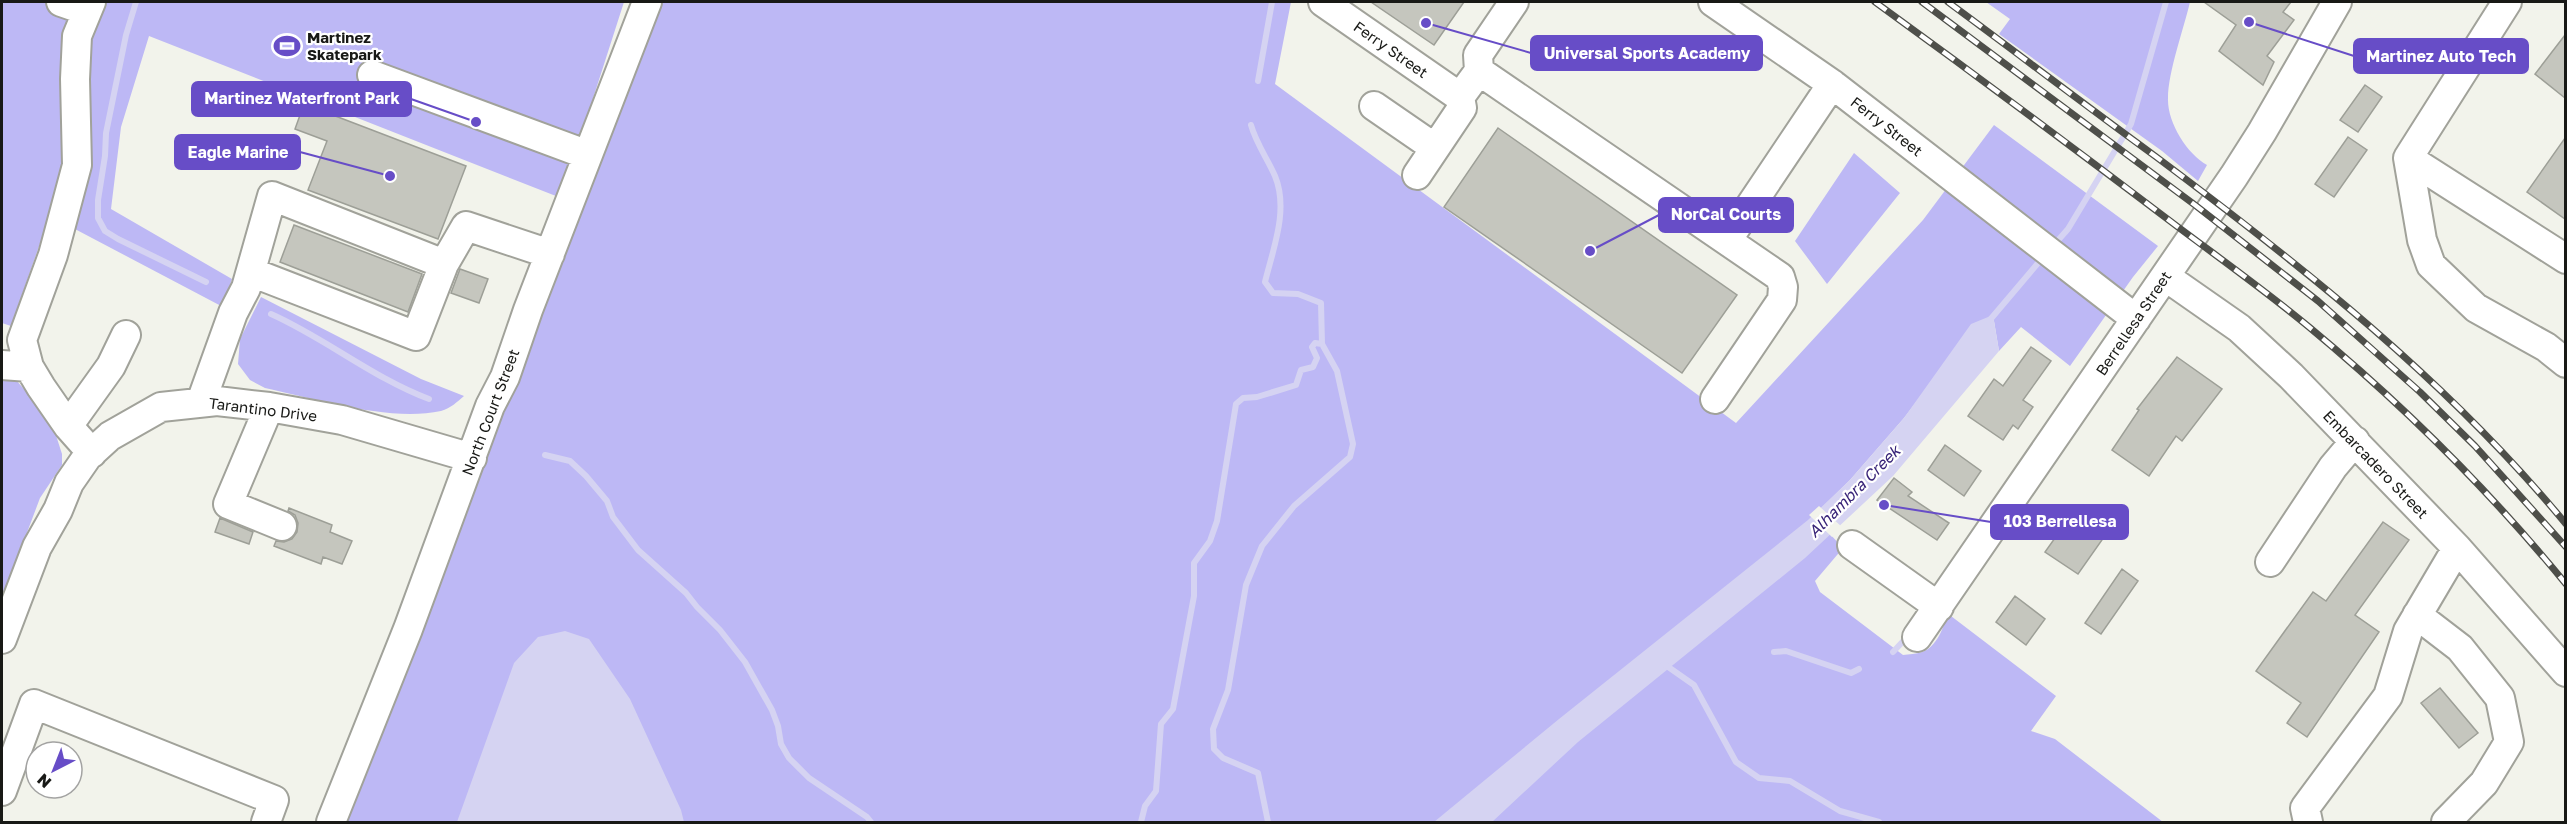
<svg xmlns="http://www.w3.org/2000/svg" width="2567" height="824" viewBox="0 0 2567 824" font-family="'Golos Text',sans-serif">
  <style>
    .green { fill: #bdb8f5 }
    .water { fill: #d5d3f2 }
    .pier { fill: #f2f3eb }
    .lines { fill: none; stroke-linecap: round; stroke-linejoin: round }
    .stream { stroke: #d5d3f2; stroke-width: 6 }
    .building { fill: #c5c6be; stroke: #9d9f97; stroke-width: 1.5 }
    .minor-casing { stroke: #a1a29a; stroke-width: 32 }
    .minor { stroke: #fff; stroke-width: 28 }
    .rail-casing { stroke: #4e4f4a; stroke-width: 7 }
    .rail { stroke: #fff; stroke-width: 4.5; stroke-dasharray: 14; stroke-linecap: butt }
    .labels { text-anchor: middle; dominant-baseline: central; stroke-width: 4.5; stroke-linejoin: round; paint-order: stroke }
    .poi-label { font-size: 15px; font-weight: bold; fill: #181916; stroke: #fff; text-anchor: start }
    .street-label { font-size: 15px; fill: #181916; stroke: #fff }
    .water-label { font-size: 16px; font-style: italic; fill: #382478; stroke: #fff }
    .leader { fill: none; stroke: #674dc7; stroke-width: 2 }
    .callout-dot { fill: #674dc7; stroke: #fff; stroke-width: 2 }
    .callout { fill: #674dc7; stroke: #674dc7; stroke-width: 2 }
    .callout-label { font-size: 16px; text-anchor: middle; font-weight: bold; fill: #fff }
  </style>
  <rect width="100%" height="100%" fill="#f2f3eb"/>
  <path class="green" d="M2 2H624L561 198 149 36 121 127 111 209 232 279 223 307 73 228 49 218 11 326 2 323Z
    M660 2H1291L1275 84 1736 423 1923 220 1994 125 2158 246 2133 277 2070 366 2021 327 1999 351 1993 315 1936 376 1904 418 1850 480 1813 516 1843 548 1815 581 1820 592 1903 655C1909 654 1916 654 1922 652 1936 648 1945 626 1947 613L2056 696 2031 731 2055 739 2163 822H346Z
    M1986 2H2190C2184 28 2168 72 2168 98 2167 122 2187 154 2207 165L2198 181 2162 151 1999 34 2010 19Z
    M1854 153 1900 193 1827 284 1795 241Z
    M261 297 421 379 464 396C457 402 451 408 441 411 389 422 316 399 265 388L250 380 238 364 240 339Z
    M2 375 15 379 33 399 53 426 62 454V465L40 498 2 599Z"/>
  <path class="water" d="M1993 315 1999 351 1893 476 1805 558 1578 742 1492 822H1434L1559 719 1808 520 1850 480 1904 418 1971 324Z
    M565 631 589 639 630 699 681 810 684 822H457L514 663 538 637Z"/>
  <path class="pier" d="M1819 506 1842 527 1832 537 1809 515Z"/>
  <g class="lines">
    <path class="stream" d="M136 2 126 35 106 133 105 156 98 200V218L105 231 118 239 206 282
      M1258 81 1272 2
      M1251 125C1256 143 1267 158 1275 176 1289 210 1273 249 1265 282L1273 293 1298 294 1321 303 1322 344 1337 371 1353 444 1350 457 1294 506 1262 546 1246 585 1228 690 1213 729 1214 749 1223 758 1258 773 1268 822
      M2053 246 2068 229 2131 124 2166 2
      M271 314C325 338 373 378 429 399
      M1989 321 2044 256
      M545 455 570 461 586 476 607 501 613 517 638 550 686 593 697 607 720 630 745 662 772 710 778 726 781 744 789 758 809 778 867 817 871 822
      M1774 652 1786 651 1851 673 1859 669
      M1893 652 1907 637
      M1664 664 1694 685 1736 762 1759 778 1790 781 1840 811 1879 822
      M1141 822 1145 806 1156 791 1161 724 1173 709 1194 596V563L1210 541 1217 521 1236 404 1243 398 1257 397 1296 385 1301 370 1313 367 1317 358 1312 347 1315 343 1322 344"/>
  </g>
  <path class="building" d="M1371 2H1464L1434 45Z
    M2204 2H2291L2283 12 2294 20 2267 56 2274 62 2263 85 2219 51 2236 25Z
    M2565 35V98L2535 74Z
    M2365 85 2382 97 2358 132 2340 120Z
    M304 104 466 166 438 239 308 190 327 141 295 129Z
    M1498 128 1737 295 1682 373 1444 207Z
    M2348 137 2367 150 2334 197 2315 184Z
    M2565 138V219L2527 192Z
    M294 225 422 274 408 312 280 262Z
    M460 269 488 279 479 303 451 293Z
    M2031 347 2051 361 2023 400 2033 407 2018 429 2013 425 2003 440 1968 416 1994 379 2003 386Z
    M2177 357 2222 389 2182 441 2176 436 2149 476 2112 450 2139 410 2137 409Z
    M1945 445 1981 471 1964 496 1928 470Z
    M1894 478 1912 492 1908 496 1949 523 1937 540 1877 500Z
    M2077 507 2109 530 2078 574 2045 552Z
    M289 508 332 525 330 532 352 541 342 564 323 557 321 564 274 546 276 541 284 542 292 539 297 532 298 523 295 515 288 511Z
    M220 518 253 532 249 544 215 532Z
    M2383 522 2409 540 2355 615 2379 632 2307 737 2287 723 2301 703 2256 671 2313 592 2326 601Z
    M2122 569 2138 581 2101 634 2085 623Z
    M2015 596 2045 619 2026 645 1996 622Z
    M2440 688 2478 733 2459 748 2421 703Z"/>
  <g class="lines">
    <g class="minor-casing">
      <path id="minor" d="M61 2 87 11
        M91 2 77 36 75 79 77 165 53 255 22 340 29 367 41 387 68 426 92 453
        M1323 2 1460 97
        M1713 2 1832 84 2136 319
        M2507 2 2408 158 2422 240 2431 265 2476 308 2546 347 2566 363
        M1479 71 1780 277 1783 287 1782 300 1715 399
        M372 75 588 155
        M1374 106 1435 148
        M2408 158 2566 259
        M1417 175 1462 108 1460 97 1479 71 1478 55 1514 2
        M1728 239 1832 84
        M251 272 416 336 444 264
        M2166 277 2239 328 2291 376 2457 548 2566 672
        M2 365 29 367
        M201 402 233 313 246 288 272 196 444 264 466 226 550 254
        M269 407 228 504 282 526
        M68 426 111 366 126 335
        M1852 545 1939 607
        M2270 562 2333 467 2355 441
        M2417 615 2460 648 2500 698 2509 742 2484 783 2446 822
        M1917 637 2234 176 2262 132 2337 2
        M2 639 37 547 58 510 69 483 87 457 110 436 161 407 217 401 269 407 342 420 472 458
        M2 791 34 704 274 800 266 822
        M331 822 408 629 490 406 505 377 528 310 647 2
        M2308 822 2305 808 2388 696 2408 631 2457 548"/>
    </g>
    <use href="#minor" class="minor"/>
    <g class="rail-casing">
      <path id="rail" d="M1875 2C1977 76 2078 151 2178 227 2222 260 2267 292 2309 327 2402 404 2489 490 2566 584
        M1922 2 2195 205 2318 301 2420 392 2475 446 2566 547
        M1948 2C2017 53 2085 105 2155 156 2302 266 2448 381 2566 524"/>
    </g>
    <use href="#rail" class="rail"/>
  </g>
  <defs>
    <g id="stadium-bare" transform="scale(2.07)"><path d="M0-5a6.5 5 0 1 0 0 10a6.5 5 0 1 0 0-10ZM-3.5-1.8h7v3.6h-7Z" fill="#674dc7" stroke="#fff" stroke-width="2.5" paint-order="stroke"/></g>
  </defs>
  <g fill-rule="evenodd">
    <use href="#stadium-bare" x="287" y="46"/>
  </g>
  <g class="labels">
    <g class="poi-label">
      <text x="307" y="37">Martinez<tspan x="307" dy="17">Skatepark</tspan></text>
    </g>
    <g class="street-label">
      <text transform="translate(1391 49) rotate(35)">Ferry Street</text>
      <text transform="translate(1887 126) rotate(38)">Ferry Street</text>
      <text transform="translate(2133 323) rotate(-56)">Berrellesa Street</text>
      <text transform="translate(263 409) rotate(7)">Tarantino Drive</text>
      <text transform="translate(490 412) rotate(-69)">North Court Street</text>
      <text transform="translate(2376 464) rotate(46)">Embarcadero Street</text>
    </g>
    <g class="water-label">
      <text transform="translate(1854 491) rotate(-45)">Alhambra Creek</text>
    </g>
  </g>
  <path class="leader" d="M1426 23L1531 53M2249 22L2354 56M476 122L411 99M390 176L300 152M1590 251L1659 215M1884 505L1991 522"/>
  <g class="callout-dot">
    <circle cx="1426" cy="23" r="6"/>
    <circle cx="2249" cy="22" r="6"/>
    <circle cx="476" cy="122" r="6"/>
    <circle cx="390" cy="176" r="6"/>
    <circle cx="1590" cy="251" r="6"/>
    <circle cx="1884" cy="505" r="6"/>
  </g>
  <g class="callout">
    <rect x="1531" y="36" width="231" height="34" rx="6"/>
    <rect x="2354" y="39" width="174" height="34" rx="6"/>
    <rect x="192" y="82" width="219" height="34" rx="6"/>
    <rect x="175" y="135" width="125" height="34" rx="6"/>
    <rect x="1659" y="198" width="134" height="34" rx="6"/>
    <rect x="1991" y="505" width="137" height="34" rx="6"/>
  </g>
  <g class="callout-label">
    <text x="1647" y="59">Universal Sports Academy</text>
    <text x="2441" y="62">Martinez Auto Tech</text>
    <text x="302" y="104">Martinez Waterfront Park</text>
    <text x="238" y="158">Eagle Marine</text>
    <text x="1726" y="220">NorCal Courts</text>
    <text x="2060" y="527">103 Berrellesa</text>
  </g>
  <rect width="2567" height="824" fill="none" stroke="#181916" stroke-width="6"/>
  <g transform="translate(54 770) rotate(222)"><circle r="28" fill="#ffffff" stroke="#a3a3a2" stroke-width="1.5"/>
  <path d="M0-4.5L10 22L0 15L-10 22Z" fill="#674dc7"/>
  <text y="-9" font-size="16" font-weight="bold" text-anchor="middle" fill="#181916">N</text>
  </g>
</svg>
